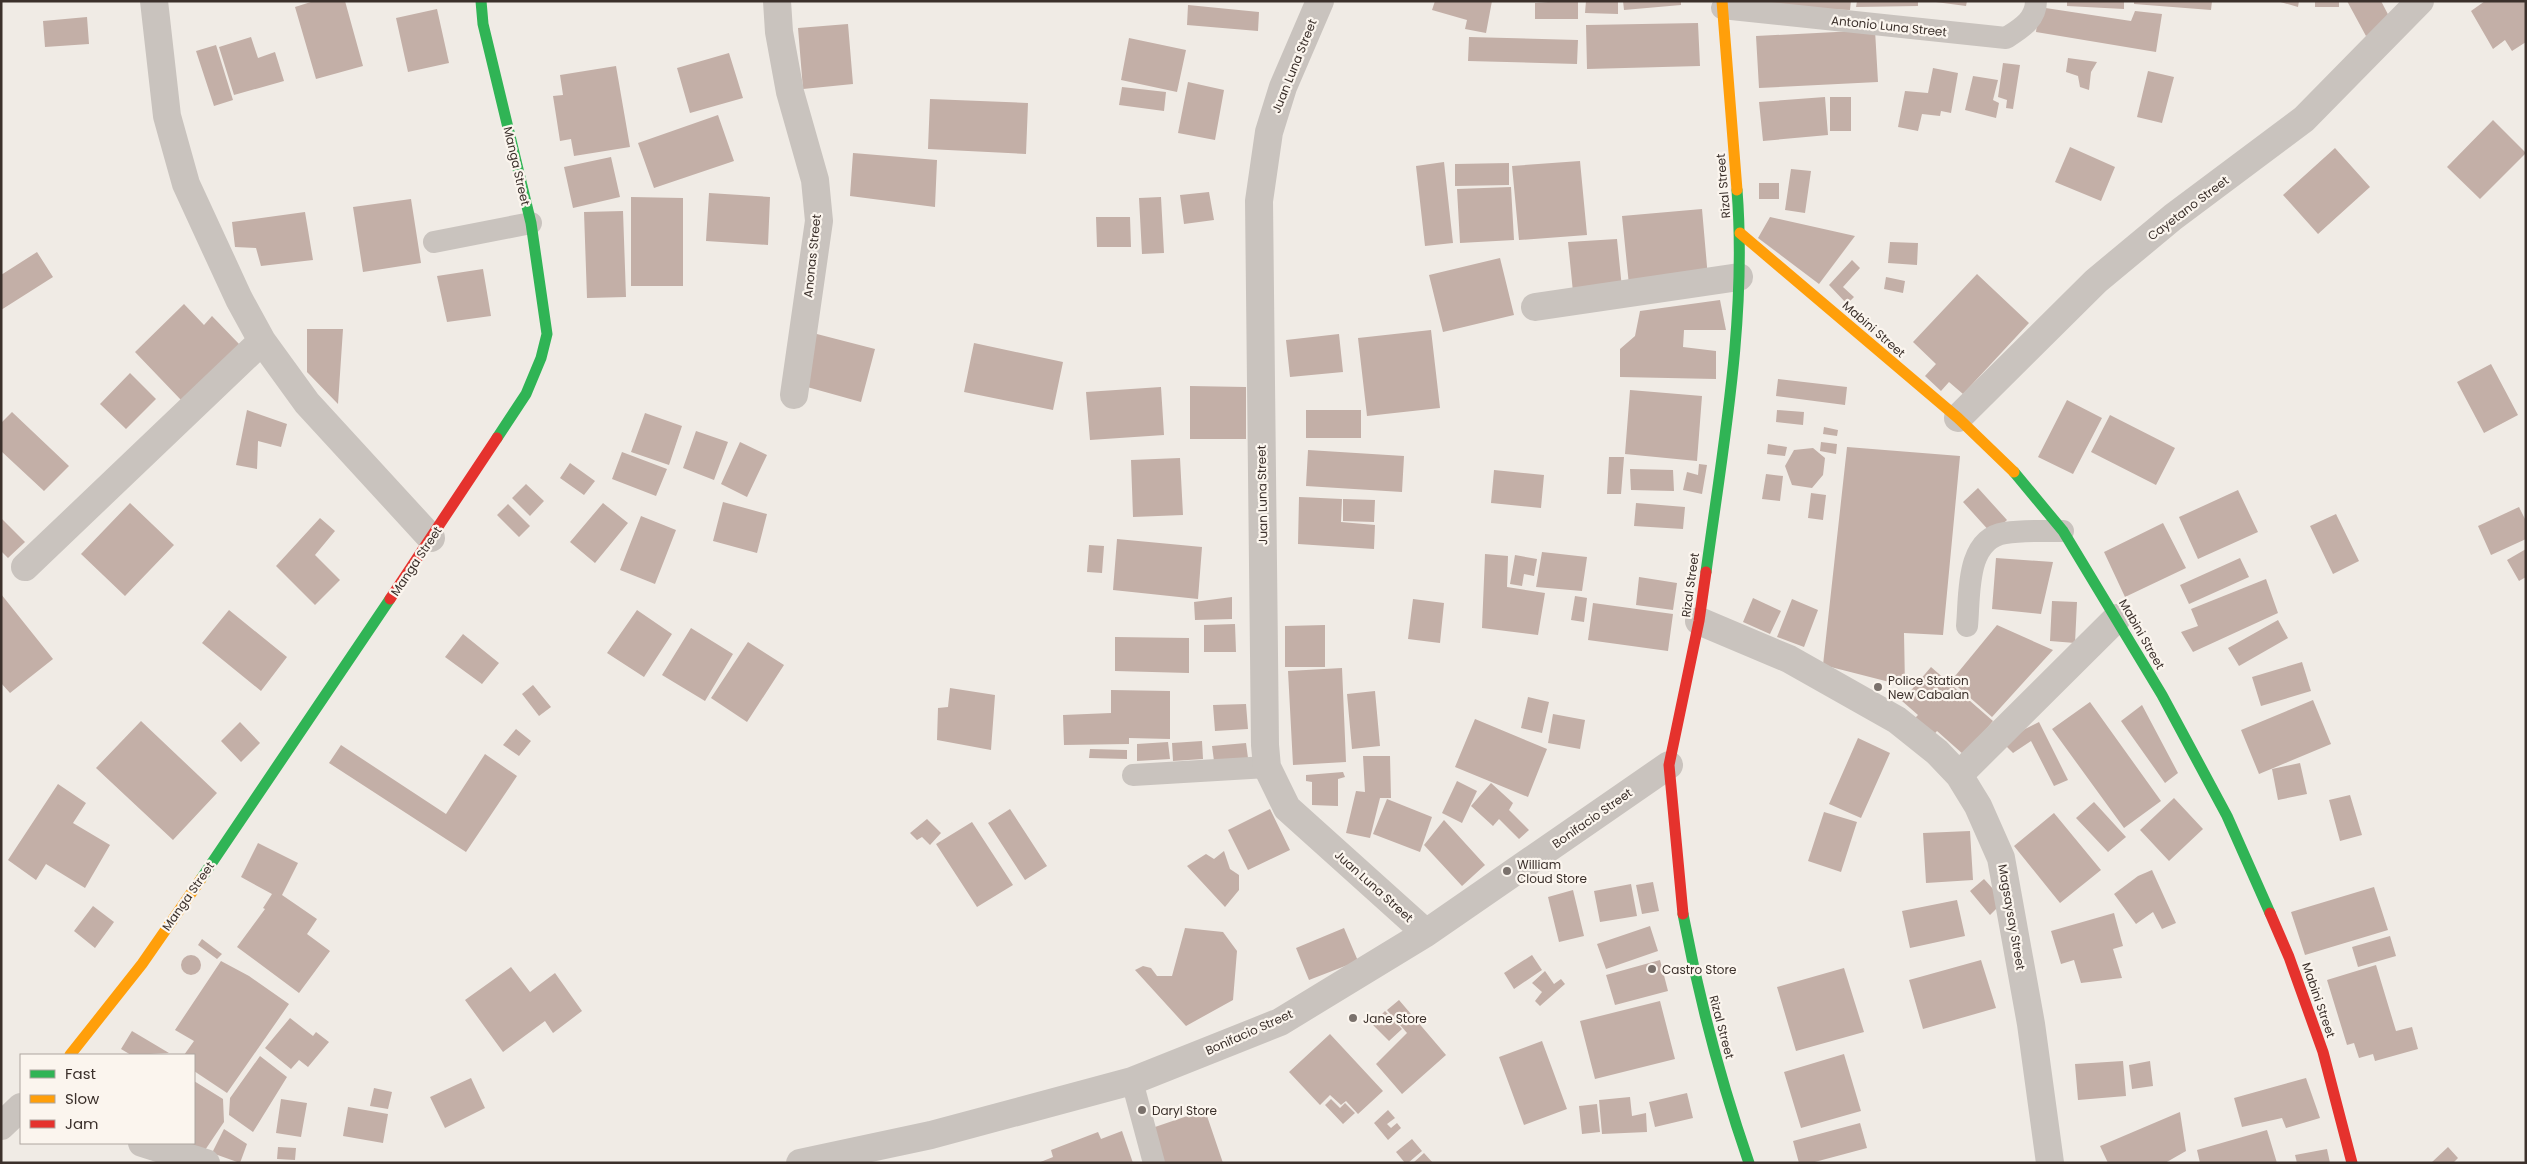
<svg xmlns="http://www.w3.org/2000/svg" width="2527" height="1164" viewBox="0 0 2527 1164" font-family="Poppins,sans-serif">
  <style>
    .building { fill: #c3afa7 }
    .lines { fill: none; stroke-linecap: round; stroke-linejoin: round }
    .lane { stroke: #c9c3be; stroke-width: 22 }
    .street { stroke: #c9c3be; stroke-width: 28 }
    .fast { stroke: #30b455; stroke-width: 11 }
    .slow { stroke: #ff9f0a; stroke-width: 11 }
    .jam { stroke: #e5322d; stroke-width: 11 }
    .poi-dot { fill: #7a716c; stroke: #fbf5ee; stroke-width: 2 }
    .labels { text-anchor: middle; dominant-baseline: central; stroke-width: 4.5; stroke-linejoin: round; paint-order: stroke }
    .street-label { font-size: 12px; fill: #3b302b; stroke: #fbf5ee }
    .poi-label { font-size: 12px; fill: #3b302b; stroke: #fbf5ee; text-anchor: start }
  </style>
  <rect width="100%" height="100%" fill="#f0ebe5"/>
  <path class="building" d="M314 1H345L363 66 316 79 295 7Z
    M1435 1H1492L1486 33 1465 29 1467 20 1432 10Z
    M1561 1H1578V19H1535V3Z
    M1586 1H1618V14L1585 13Z
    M1623 1H1681V5L1624 10Z
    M1768 1H1851L1850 10 1768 7Z
    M1857 1H1918V6L1856 7Z
    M1928 1H1967L1966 6Z
    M2067 1H2124V9L2067 6Z
    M2134 1H2212L2211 10 2134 4Z
    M2277 1H2299L2298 7Z
    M2315 1H2339V7H2315Z
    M2347 1H2381L2392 22 2366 36Z
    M2485 1H2526V42L2512 51 2505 40 2493 49 2471 11Z
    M1188 5 1259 12 1258 31 1187 25Z
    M2039 7 2131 21 2135 11 2162 14 2156 52 2036 32Z
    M437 9 449 63 408 72 396 18Z
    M87 17 89 44 45 47 43 21Z
    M1698 23 1700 66 1587 69 1586 25Z
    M848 24 853 84 803 89 798 28Z
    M1875 30 1878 82 1759 88 1756 36Z
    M251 37 258 58 275 52 284 81 234 95 219 47Z
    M1469 37 1578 40 1577 64 1468 61Z
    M1129 38 1186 50 1177 92 1121 80Z
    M216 45 233 100 214 106 196 51Z
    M729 53 743 98 690 113 677 68Z
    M2068 58 2097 62 2091 72 2089 90 2080 87 2078 76 2066 72Z
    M2003 63 2020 65 2013 109 2006 108 2007 100 1998 97Z
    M616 66 630 147 574 156 571 139 560 141 553 96 563 95 560 75Z
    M1933 68 1958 73 1951 113 1941 111 1940 116 1922 114 1918 131 1898 127 1905 91 1928 93Z
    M2148 71 2174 77 2162 123 2137 117Z
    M1973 76 1998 80 1993 100 1999 103 1996 118 1965 110Z
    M1188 82 1224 90 1215 140 1178 133Z
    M1122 87 1166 92 1164 111 1119 105Z
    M1825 97 1828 135 1763 141 1759 102Z
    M1830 97H1851V131H1830Z
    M930 99 1028 103 1026 154 928 149Z
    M718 115 734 161 654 188 638 143Z
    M2493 120 2526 153 2480 199 2447 167Z
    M2070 147 2115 167 2101 201 2055 182Z
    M2335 148 2370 187 2318 234 2283 195Z
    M853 153 937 160 935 207 850 196Z
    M611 157 620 197 573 208 564 167Z
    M1580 161 1587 235 1519 240 1512 166Z
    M1444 162 1453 243 1425 246 1416 166Z
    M1509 163V185L1455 186V164Z
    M1791 169 1811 171 1805 213 1785 210Z
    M1759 183H1779V199H1759Z
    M1511 187 1514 240 1460 243 1457 189Z
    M1209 192 1214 220 1184 224 1180 195Z
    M709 193 770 197 768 245 706 241Z
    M631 197 683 198V286H631Z
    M1161 197 1164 253 1142 254 1139 198Z
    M411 199 421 263 363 272 353 207Z
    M1702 209 1708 278 1629 285 1622 216Z
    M623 211 626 297 587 298 584 212Z
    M305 212 313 260 261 266 256 248 235 247 232 222Z
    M1096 217H1130L1131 247H1097Z
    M1770 217 1855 236 1819 284 1758 238Z
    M1617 239 1622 288 1573 292 1568 242Z
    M1890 242 1918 243 1917 265 1888 263Z
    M37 252 53 277 1 310V275Z
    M1500 258 1514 315 1443 332 1429 275Z
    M1852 260 1860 268 1843 287 1854 297 1847 304 1829 285Z
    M483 269 491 316 447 322 437 276Z
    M1977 274 2029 323 1963 394 1949 382 1941 391 1925 376 1936 364 1913 342Z
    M1886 277 1905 281 1903 293 1884 289Z
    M1720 300 1726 330H1684L1683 347 1716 351V379L1620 377V349L1635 336 1640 311Z
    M184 304 204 325 212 316 240 345 181 400 135 352Z
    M307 329H343L338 404 307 372Z
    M1431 330 1440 408 1367 416 1358 338Z
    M813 333 875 349 861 402 800 385Z
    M1339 334 1343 372 1290 377 1286 340Z
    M974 343 1063 362 1053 410 964 392Z
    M2491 364 2518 415 2484 433 2457 382Z
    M130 373 156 399 126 429 100 404Z
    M1778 379 1847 387 1845 405 1776 396Z
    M1190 386 1246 387V439H1190Z
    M1161 387 1164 435 1090 440 1086 392Z
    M1630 390 1702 396 1697 461 1625 454Z
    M2067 400 2102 418 2073 474 2038 457Z
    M247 410 287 424 281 447 258 441 257 469 236 465Z
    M1306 410H1361V438H1306Z
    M1777 410 1804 412 1803 425 1776 422Z
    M12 412 69 466 44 491 1 451V423Z
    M645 413 682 426 669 465 631 452Z
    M2110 415 2175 448 2156 485 2091 452Z
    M1824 427 1838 430 1837 436 1823 434Z
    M696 431 728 442 714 480 683 468Z
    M740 442 767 455 747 497 721 484Z
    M1821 442 1837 444 1836 454 1820 451Z
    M1768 444 1787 447 1785 456 1767 454Z
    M1847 447 1960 456 1943 635 1904 633 1905 686 1823 665Z
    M1813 448 1825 458 1823 475 1812 488 1792 485 1785 466 1794 450Z
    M1308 450 1404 456 1402 492 1306 486Z
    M622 452 667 469 656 496 612 479Z
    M1609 457H1624L1621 494H1607Z
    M1180 458 1183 515 1133 517 1131 460Z
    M570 463 595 481 584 495 560 478Z
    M1699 464 1707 465 1702 494 1683 490 1687 472 1698 475Z
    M1630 469 1673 470 1674 491 1631 490Z
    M1494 470 1544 475 1541 508 1491 503Z
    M1766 474 1783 476 1780 501 1762 499Z
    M526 484 544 501 530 516 512 498Z
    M1978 488 2007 520 1992 534 1963 502Z
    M2238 490 2258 532 2198 559 2179 517Z
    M1811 493 1826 495 1823 520 1808 518Z
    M1299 497 1342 499 1341 522 1375 525 1374 549 1298 544Z
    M1343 499 1375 500 1374 522 1343 521Z
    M723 502 767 514 757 553 713 541Z
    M130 503 174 545 125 596 81 554Z
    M603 503 628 523 595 563 570 542Z
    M1636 503 1685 507 1683 529 1634 526Z
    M508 504 530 526 519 537 497 515Z
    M2519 507 2526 521V539L2491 555 2478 526Z
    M2336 514 2359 561 2333 574 2310 526Z
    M641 516 676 530 655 584 620 570Z
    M1 518 25 542 8 558 1 551Z
    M320 518 335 531 315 555 340 580 315 605 276 566Z
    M2163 523 2186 568 2125 597 2104 552Z
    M1117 539 1202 547 1198 599 1113 590Z
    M1089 545 1104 546 1102 573 1087 572Z
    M2526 549V577L2519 581 2507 560Z
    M1542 552 1587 557 1582 591 1536 587Z
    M1485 554 1508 556 1507 587 1545 593 1538 635 1482 628Z
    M1515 555 1537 559 1534 576 1524 574 1522 586 1510 584Z
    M1996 558 2053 562 2041 614 1992 609Z
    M2240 558 2249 577 2189 604 2180 585Z
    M1639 577 1677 583 1673 610 1636 605Z
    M2266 579 2278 613 2193 652 2181 632 2198 626 2191 609Z
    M1 594 53 659 10 693 1 683Z
    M1575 596 1587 598 1584 622 1571 620Z
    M1232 597V619L1195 620 1194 602Z
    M1753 598 1781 611 1770 634 1743 622Z
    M1413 599 1444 603 1440 643 1408 639Z
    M1792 599 1818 610 1804 647 1777 637Z
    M2052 601 2077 602 2075 643 2050 641Z
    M1593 603 1673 614 1668 651 1588 640Z
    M229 610 287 657 261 691 202 643Z
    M637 610 672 634 644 677 607 653Z
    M2278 620 2288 638 2239 666 2228 648Z
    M1235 624 1236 652H1204V625Z
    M1325 625V667H1285V626Z
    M1997 625 2053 650 1992 717 1951 681Z
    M691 628 733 654 705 701 662 675Z
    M463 634 499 663 482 684 445 657Z
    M1115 637 1189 638V673L1115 671Z
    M748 642 784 665 747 722 711 698Z
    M2302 662 2311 691 2261 706 2252 677Z
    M1931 667 1993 721 1964 755 1937 731 1930 739 1911 722 1918 715 1902 701Z
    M1342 668 1346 762 1293 765 1288 671Z
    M533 685 551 707 539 716 522 694Z
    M950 688 995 695 991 750 937 740 938 708 948 707Z
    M1111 690 1170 691V739L1129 738V744L1064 745 1063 715 1111 713Z
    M1375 691 1380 746 1352 749 1347 694Z
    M1528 697 1549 702 1542 733 1521 728Z
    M2313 700 2331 744 2259 774 2241 730Z
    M2090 702 2161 801 2124 828 2052 729Z
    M1246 704 1248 729 1215 731 1213 705Z
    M2142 705 2178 773 2165 783 2121 721Z
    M1553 714 1585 720 1580 749 1548 743Z
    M1475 719 1547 749 1528 797 1455 767Z
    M141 721 217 793 173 840 96 768Z
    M240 722 260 743 241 762 221 741Z
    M2039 722 2068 780 2054 786 2031 741 2013 753 2005 745 2025 729Z
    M516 729 531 741 519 756 503 745Z
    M1858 738 1890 753 1861 818 1829 804Z
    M1202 741 1203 759 1173 761 1172 743Z
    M1168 742 1170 759 1137 761V744Z
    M1246 743 1248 758 1214 761 1212 746Z
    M341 745 446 814 485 754 517 776 466 852 329 763Z
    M1090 749 1127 750V759L1089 758Z
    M1363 756H1390L1391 798H1380L1370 838 1346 833 1356 791 1365 792Z
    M2300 763 2307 794 2278 800 2272 769Z
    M1343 772 1345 777 1338 779V806L1312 805V782L1306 781V775Z
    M1457 781 1477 791 1462 823 1442 813Z
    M1491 783 1513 803 1509 810 1529 830 1519 839 1499 819 1493 826 1471 806Z
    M58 784 86 803 73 823 110 845 85 888 46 864 36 880 8 860Z
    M2350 795 2362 835 2340 841 2329 800Z
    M2174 798 2203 829 2169 861 2140 830Z
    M1387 799 1432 817 1420 852 1373 834Z
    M2094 802 2126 837 2108 852 2076 818Z
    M1010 809 1047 866 1025 880 988 823Z
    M1270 809 1290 850 1248 870 1228 830Z
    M1824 812 1857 822 1841 872 1808 861Z
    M2054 813 2101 870 2060 903 2014 846Z
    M927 819 941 833 930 845 922 837 917 840 910 833Z
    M1444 820 1485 865 1462 886 1424 845Z
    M972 822 1013 885 977 907 936 844Z
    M1970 831 1973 880 1926 883 1923 833Z
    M258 843 298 863 282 895 317 919 307 934 330 951 299 993 237 947 265 909 263 908 272 894 241 877Z
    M1224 851 1230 869 1239 875V890L1225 907 1187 866 1206 854 1214 859Z
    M2152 870 2176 923 2162 929 2153 912 2136 924 2114 894 2138 876Z
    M1984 879 2004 901 1990 915 1970 891Z
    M1653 882 1659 911 1642 914 1636 885Z
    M1631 884 1637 916 1600 922 1594 891Z
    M2374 887 2388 930 2305 955 2291 912Z
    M1573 890 1584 936 1559 942 1548 897Z
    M1957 900 1965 936 1910 948 1902 911Z
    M93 906 114 922 95 948 74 931Z
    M2114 913 2123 946 2113 949 2122 978 2081 983 2074 960 2061 964 2051 931Z
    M1650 926 1658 951 1606 969 1597 944Z
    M1185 928 1223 932 1237 951 1233 1000 1186 1026 1135 970 1143 966 1151 968 1157 976H1172Z
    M1344 928 1358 961 1309 980 1296 948Z
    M2390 936 2396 956 2358 967 2352 947Z
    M202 939 222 954 217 959 198 945Z
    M181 965a10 10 0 1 1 20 0a10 10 0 1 1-20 0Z
    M1532 955 1542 970 1514 989 1504 973Z
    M1660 960 1668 991 1615 1005 1606 975Z
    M1981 960 1996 1008 1923 1029 1909 980Z
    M221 961 249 976 289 1004 227 1093 194 1071V1055H184L194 1041 175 1030Z
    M2376 965 2396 1031 2412 1027 2418 1049 2375 1061 2373 1054 2359 1058 2354 1043 2347 1045 2327 980Z
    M511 967 530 992 555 973 582 1011 553 1033 545 1021 503 1052 465 1000Z
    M1844 968 1864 1032 1796 1051 1777 987Z
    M1545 971 1554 984 1561 979 1565 984 1540 1006 1535 1001 1542 992 1532 983Z
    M1399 1000 1446 1055 1402 1094 1376 1064 1407 1033 1387 1010Z
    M1660 1001 1675 1059 1595 1079 1580 1021Z
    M1385 1011 1402 1029 1389 1041 1372 1024Z
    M290 1018 313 1036 316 1032 329 1042 308 1067 299 1060 291 1069 265 1048Z
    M132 1031 169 1053 131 1055 121 1049Z
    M1330 1034 1383 1091 1358 1114 1346 1101 1341 1105 1330 1095 1320 1105 1289 1072Z
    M1542 1041 1567 1109 1524 1125 1499 1057Z
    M1844 1054 1861 1111 1801 1128 1784 1072Z
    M260 1056 287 1077 253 1132 229 1115 230 1098Z
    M2123 1061 2126 1096 2078 1100 2075 1064Z
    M2150 1061 2153 1086 2132 1089 2129 1065Z
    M471 1078 485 1108 445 1128 430 1097Z
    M2306 1078 2320 1118 2286 1128 2282 1118 2242 1127 2234 1098Z
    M194 1081 223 1099 224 1122 201 1156 181 1143H194Z
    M374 1088 392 1092 388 1109 370 1106Z
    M1687 1093 1693 1118 1655 1127 1649 1102Z
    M1630 1097 1632 1116 1646 1113 1647 1132 1602 1134 1599 1100Z
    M281 1099 307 1103 301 1137 276 1133Z
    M1331 1099 1340 1108 1345 1103 1355 1113 1343 1124 1325 1105Z
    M1597 1104 1600 1132 1582 1134 1579 1106Z
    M348 1107 388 1114 383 1143 343 1136Z
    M1205 1110 1223 1163H1164L1152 1128Z
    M1388 1110 1395 1118 1387 1124 1391 1128 1397 1123 1401 1128 1388 1140 1374 1123Z
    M2180 1112 2186 1151 2165 1163H2108L2100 1146Z
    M1860 1123 1867 1148 1811 1163H1799L1793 1141Z
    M224 1129 247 1144 240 1163 212 1153Z
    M2267 1130 2277 1163H2200L2197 1150Z
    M1122 1131 1133 1163H1038L1053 1157 1051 1150 1098 1132 1101 1139Z
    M1412 1139 1422 1151 1408 1163H1405L1396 1152Z
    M278 1147 296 1148 295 1160 277 1159Z
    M2448 1147 2458 1158 2453 1163H2431Z
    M2327 1149 2330 1163H2297L2295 1155Z
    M1424 1153 1433 1163H1413Z"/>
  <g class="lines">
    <path class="lane" d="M1722 8 2006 38C2020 29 2036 20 2036 1
      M434 242 531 223
      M1967 626C1970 596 1965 539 2005 533 2024 530 2044 531 2063 531
      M1133 775 1267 767
      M1132 1081 1154 1163"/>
    <path class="street" d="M154 1 167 116 186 184 239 299 262 341 307 403 431 538
      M777 1 779 32 790 92 815 180 819 221 794 395
      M1320 1 1283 87 1269 132 1259 201 1265 745 1267 767 1287 808 1426 933
      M1535 307 1739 277
      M1958 418 2096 281 2173 217 2304 119 2420 1
      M25 567 262 341
      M1699 621 1789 659 1897 720 1937 752 1959 775 1978 806 2001 858 2031 1024 2050 1163
      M1959 775 2117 618
      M1 1126 21 1107
      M142 1143 206 1163
      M800 1163 931 1135 1132 1081 1280 1022 1426 933 1669 765"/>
    <path class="fast" d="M481 1 483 24 531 223 547 334 541 358 526 394 497 438
      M2014 472 2063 531 2162 695 2227 816 2270 913
      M1706 572C1723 446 1747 318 1737 190
      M201 879 390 599
      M1683 914C1699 999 1721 1082 1749 1163"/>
    <path class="slow" d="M1722 1 1737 190
      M1740 233 1958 418 2014 472
      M70 1055 142 964 201 879"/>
    <path class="jam" d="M390 599 497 438
      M2270 913 2289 957 2323 1052 2352 1163
      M1683 914 1669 765 1699 621 1706 572"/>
  </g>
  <g class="poi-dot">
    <circle cx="1878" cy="687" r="5"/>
    <circle cx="1507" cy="871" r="5"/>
    <circle cx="1652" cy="969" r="5"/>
    <circle cx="1353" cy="1018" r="5"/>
    <circle cx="1142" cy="1110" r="5"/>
  </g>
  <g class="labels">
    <g class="street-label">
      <text transform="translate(1889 26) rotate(6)">Antonio Luna Street</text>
      <text transform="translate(1294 66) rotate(-68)">Juan Luna Street</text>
      <text transform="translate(517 166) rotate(77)">Manga Street</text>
      <text transform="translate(1723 186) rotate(-95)">Rizal Street</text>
      <text transform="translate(2188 208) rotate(-37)">Cayetano Street</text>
      <text transform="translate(812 256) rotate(-84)">Anonas Street</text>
      <text transform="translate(1874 329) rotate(41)">Mabini Street</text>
      <text transform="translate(1262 495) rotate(-91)">Juan Luna Street</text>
      <text transform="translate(416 561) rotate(-56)">Manga Street</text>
      <text transform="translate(1690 585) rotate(-82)">Rizal Street</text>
      <text transform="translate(2142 634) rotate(60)">Mabini Street</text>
      <text transform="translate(1592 818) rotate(-35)">Bonifacio Street</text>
      <text transform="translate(1374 886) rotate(42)">Juan Luna Street</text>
      <text transform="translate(188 896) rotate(-55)">Manga Street</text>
      <text transform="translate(2012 917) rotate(80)">Magsaysay Street</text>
      <text transform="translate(2319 1000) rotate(71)">Mabini Street</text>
      <text transform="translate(1722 1027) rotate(75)">Rizal Street</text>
      <text transform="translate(1249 1032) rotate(-24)">Bonifacio Street</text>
    </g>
    <g class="poi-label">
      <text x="1888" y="680">Police Station<tspan x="1888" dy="14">New Cabalan</tspan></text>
      <text x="1517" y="864">William<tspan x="1517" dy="14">Cloud Store</tspan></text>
      <text x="1662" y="969">Castro Store</text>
      <text x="1363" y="1018">Jane Store</text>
      <text x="1152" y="1110">Daryl Store</text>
    </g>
  </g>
  <rect width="2527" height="1164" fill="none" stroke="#3b302b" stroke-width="5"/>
  <rect x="20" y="1054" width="175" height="90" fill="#fbf5ee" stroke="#aea6a0"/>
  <rect x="30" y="1070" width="25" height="8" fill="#30b455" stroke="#aea6a0"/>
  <text x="65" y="1079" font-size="15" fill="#3b302b">Fast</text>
  <rect x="30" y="1095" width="25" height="8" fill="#ff9f0a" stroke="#aea6a0"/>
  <text x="65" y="1104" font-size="15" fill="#3b302b">Slow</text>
  <rect x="30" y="1120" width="25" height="8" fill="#e5322d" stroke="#aea6a0"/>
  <text x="65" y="1129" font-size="15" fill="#3b302b">Jam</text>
</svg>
